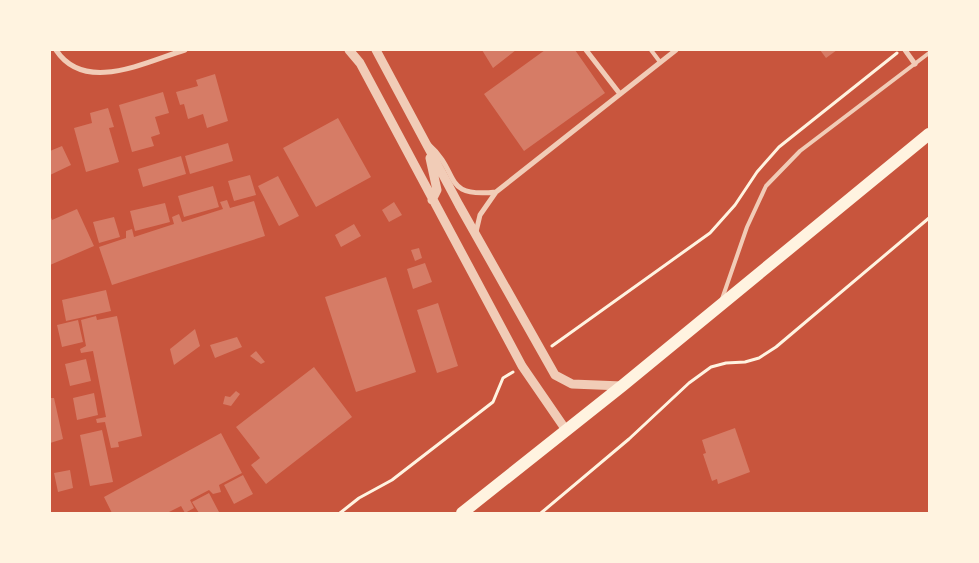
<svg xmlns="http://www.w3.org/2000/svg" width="979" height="563" viewBox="0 0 979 563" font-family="Raleway,sans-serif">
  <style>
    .building { fill: #d67c66 }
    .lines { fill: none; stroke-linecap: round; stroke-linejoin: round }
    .path { stroke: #fff3e0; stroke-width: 3 }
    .service { stroke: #f1ccb7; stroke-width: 4 }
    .minor { stroke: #f1ccb7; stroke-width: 5 }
    .tertiary { stroke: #f1ccb7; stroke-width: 9 }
    .primary { stroke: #fff3e0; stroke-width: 12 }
  </style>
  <rect width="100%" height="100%" fill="#c8553d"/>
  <path class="building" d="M482 50H516L493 68Z
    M545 50H575L605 93 524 151 484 94Z
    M820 50H837L826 58Z
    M215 74 228 121 207 128 203 114 188 119 184 104 180 105 176 92 198 86 196 80Z
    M163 92 169 113 155 117 160 134 151 137 154 146 132 152 119 105Z
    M108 108 114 127 109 128 119 162 86 172 74 128 92 123 90 113Z
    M338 118 371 177 316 207 283 148Z
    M228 143 233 161 190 174 185 156Z
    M62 146 71 165 50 175V151Z
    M181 156 186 174 143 187 138 169Z
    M250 175 256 195 234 201 228 181Z
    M278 176 299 216 279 226 258 186Z
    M213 186 219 207 184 217 178 196Z
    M227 200 230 208 254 201 265 236 112 285 99 247 126 238V231L132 229 134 237 174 224 172 217 179 214 182 222 223 209 220 202Z
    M394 202 402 215 389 222 382 210Z
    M165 203 170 222 135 231 130 211Z
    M77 209 94 246 50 265V215L52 220Z
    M114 217 120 237 99 243 93 222Z
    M354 224 361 236 341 247 335 235Z
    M419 248 422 258 415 261 411 250Z
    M425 263 432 282 413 289 407 269Z
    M386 277 416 372 356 392 325 297Z
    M106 290 111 311 66 321 62 300Z
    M438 303 458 366 437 373 417 310Z
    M96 316 97 320 117 316 142 436 118 442 119 447 111 448 105 422 97 423 96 419 106 417 93 351 81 353 80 349 86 346 81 320Z
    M78 320 83 342 62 347 57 325Z
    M195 329 200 346 174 365 170 349Z
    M237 337 242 347 215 358 210 345Z
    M256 351 265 362 261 364 250 356Z
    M86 359 91 381 70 386 65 364Z
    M314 367 352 417 266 484 251 465 260 458 236 427Z
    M236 391 240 394 231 406 223 404 225 396 230 397Z
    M94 393 98 415 77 420 73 398Z
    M50 398H54L63 439 50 443Z
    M735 428 750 472 718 484 717 479 712 481 703 454 706 453 702 440Z
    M102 430 113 482 90 486 80 435Z
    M221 433 242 473 219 485 221 492 213 494 209 490 190 500 194 508 185 513 181 506 167 513H112L104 497Z
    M70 470 73 488 58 492 54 473Z
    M243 475 253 494 234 504 224 485Z
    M209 493 219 512 199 513 192 502Z"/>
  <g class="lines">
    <path class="path" d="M552 346 710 233 735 205 757 172 779 147 897 53
      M340 513 359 498 392 480 493 402 503 378 513 372
      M541 513 629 439 689 383 711 367 726 363 745 362 759 358 776 347 929 218"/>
    <path class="service" d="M651 50 660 62
      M722 299 747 227 766 186 800 151 929 53"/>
    <path class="minor" d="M56 50C85 94 145 62 185 50
      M586 50 620 94
      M905 50 915 64
      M429 145C461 173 441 198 496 192
      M476 232 480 215 496 192 676 50"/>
    <path class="tertiary" d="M349 50 360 63 522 366 566 430
      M376 50 459 205 555 375 572 384 622 386
      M430 158 437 190 432 200"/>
    <path class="primary" d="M462 513 622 386 929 134"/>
  </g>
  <rect width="979" height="563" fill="none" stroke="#fff3e0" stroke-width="102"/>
</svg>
